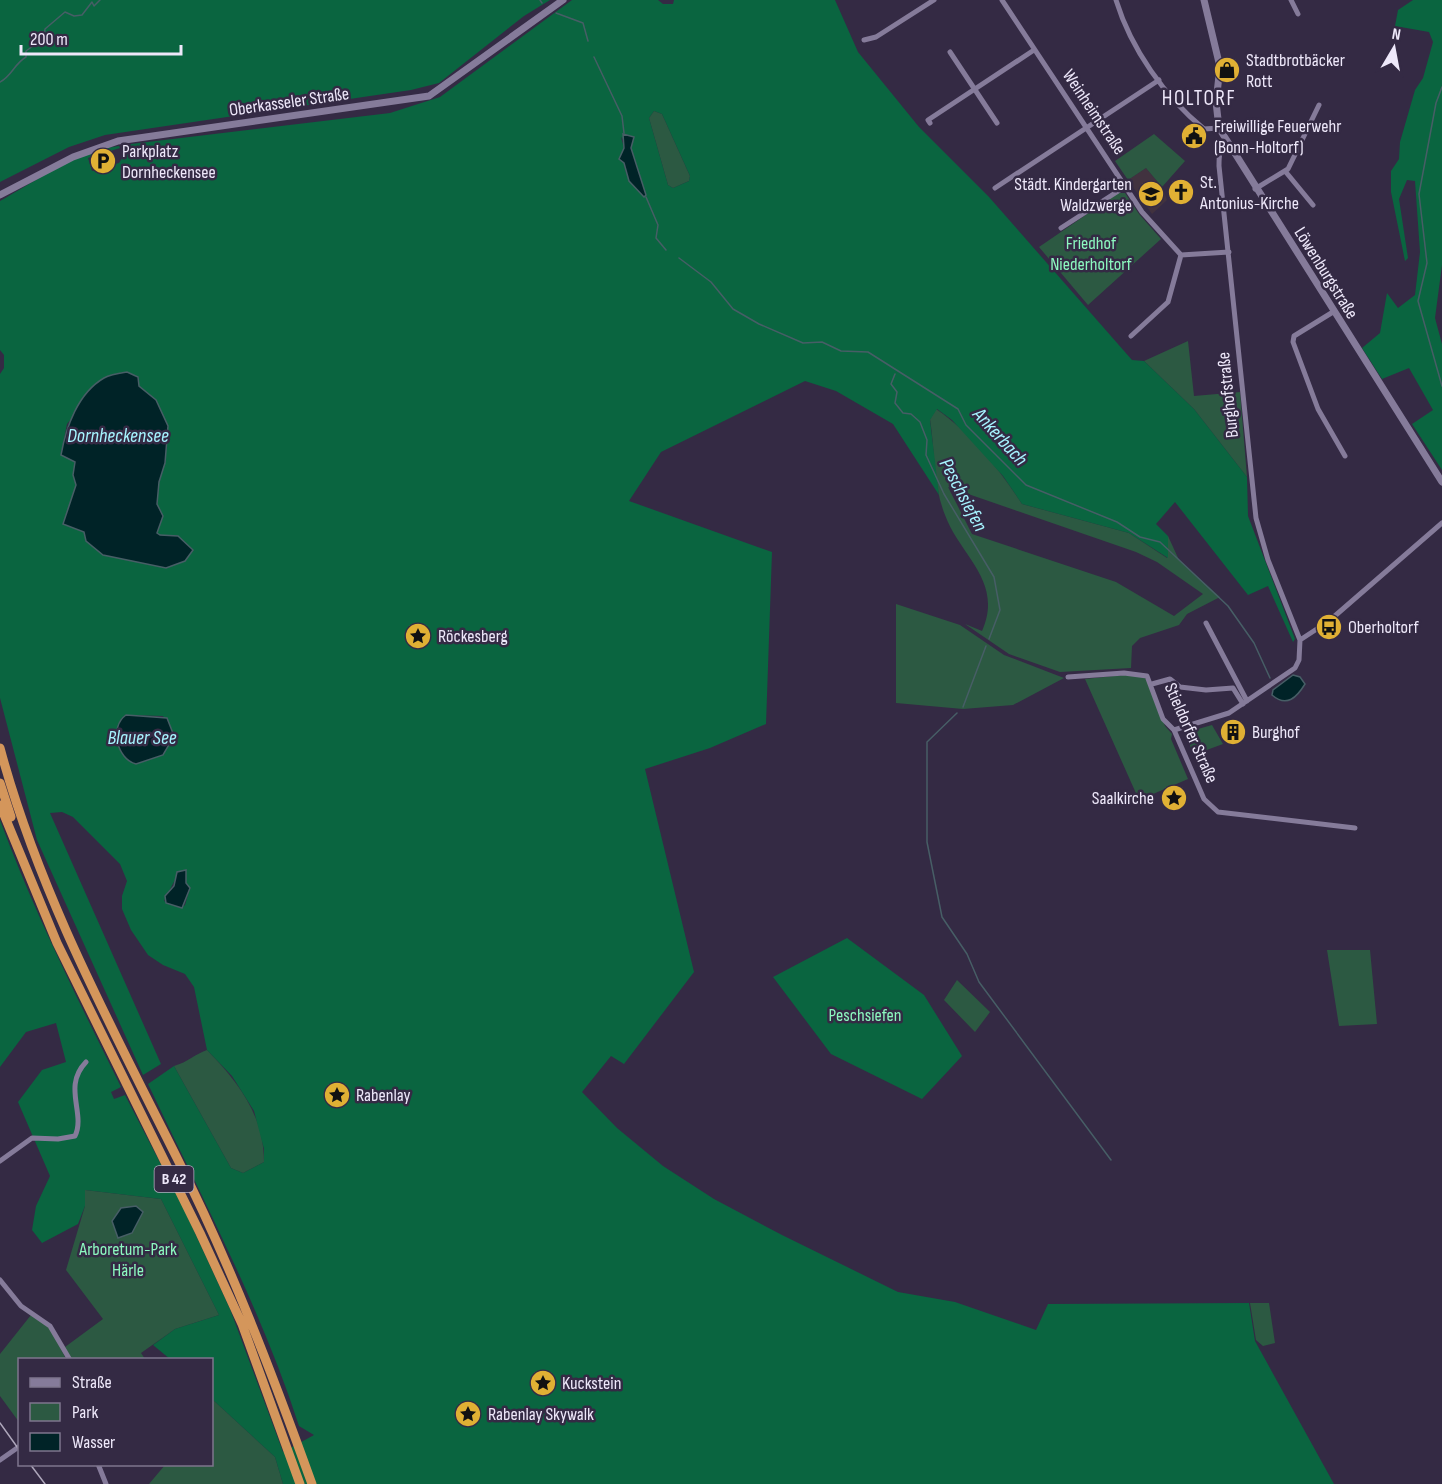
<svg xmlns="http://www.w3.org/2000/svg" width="1442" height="1484" viewBox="0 0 1442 1484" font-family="'Sofia Sans Condensed',sans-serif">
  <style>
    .education { fill: #41323f }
    .green { fill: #2c5942; fill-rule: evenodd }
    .forest { fill: #0a6540; fill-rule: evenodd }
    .water { fill: #002327; stroke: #475e66; stroke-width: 1.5 }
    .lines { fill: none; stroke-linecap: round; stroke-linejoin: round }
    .stream { stroke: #475e66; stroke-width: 1.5 }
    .minor { stroke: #857b9a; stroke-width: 5 }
    .tertiary { stroke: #857b9a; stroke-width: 7 }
    .trunk { stroke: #d4965b; stroke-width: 9 }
    .tram { stroke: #aea7bb; stroke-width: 1.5 }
    .labels { text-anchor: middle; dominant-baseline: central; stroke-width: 5; stroke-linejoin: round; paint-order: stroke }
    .shield { fill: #342a44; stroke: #b6afc3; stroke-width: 1.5 }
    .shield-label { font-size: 16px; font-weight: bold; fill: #eee8fa }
    .poi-label { font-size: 18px; fill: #eee8fa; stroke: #342a44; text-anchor: start }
    .street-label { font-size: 18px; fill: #eee8fa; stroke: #342a44 }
    .park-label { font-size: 18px; fill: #8cf8bf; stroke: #342a44 }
    .water-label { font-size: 20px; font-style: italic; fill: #a6f4ff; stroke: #342a44 }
    .quarter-label { font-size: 21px; letter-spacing: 1.5px; fill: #eee8fa; stroke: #342a44 }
  </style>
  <rect width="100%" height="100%" fill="#342a44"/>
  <path class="education" d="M1146 168 1162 187 1167 200 1152 214 1128 180Z"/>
  <path class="green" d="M654 111 662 114 690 176 689 181 673 188 668 185 649 118Z
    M1154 134 1185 161 1162 187 1146 168 1128 180 1115 161Z
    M1118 193H1125L1139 214 1161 239 1088 305 1039 247Z
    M1188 341 1194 396 1240 392 1247 477 1194 409 1144 361Z
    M936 409C971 433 999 469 1022 504L1129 533 1167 558 1168 536 1179 560 1220 597 1187 614 1179 625 1140 638 1132 646 1131 668 1060 672 1009 654 965 624 982 631C1004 581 960 556 945 515 933 486 935 450 930 419ZM948 487 1136 552 1157 562 1203 594 1174 616 1116 582 972 534Z
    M896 604 960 625 1004 655 1064 678 1013 705 963 709 896 703Z
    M1134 674 1145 678 1149 683 1165 726 1172 734 1171 739 1188 779 1139 800 1085 679Z
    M1212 725 1223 744 1193 755 1187 736 1191 731Z
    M1327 950H1370L1377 1024 1339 1026Z
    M957 980 990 1012 975 1032 944 1000Z
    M207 1050C238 1082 264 1115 264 1162L243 1173 231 1168 174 1066C188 1062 195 1054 207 1050Z
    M85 1190 161 1199 219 1315 175 1329 141 1353 145 1359H71L65 1347 103 1319 66 1270 85 1206Z
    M1250 1303H1269L1275 1343 1263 1346 1256 1340Z
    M31 1315 50 1328 66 1359 20 1360 19 1422 0 1396V1354Z
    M212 1399 275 1457 283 1484H149L165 1465 212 1464Z"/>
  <path class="forest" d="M0 0H550L524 16 439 83 411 90 105 135 69 147 0 182Z
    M572 0H658L663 4H673L674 0H835L858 52 919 127 989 197 1132 360 1144 361 1194 409 1247 477 1248 516 1295 639 1293 642 1268 586 1248 595 1175 502 1156 524 1168 536V558L1129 533 1022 504 1003 476 952 420 937 409 930 420 939 495 893 424 836 391 805 381 661 452 629 501 772 552 766 724 710 748 645 769 694 972 624 1064 611 1056 582 1092 617 1128 663 1166 714 1199 782 1235 898 1292 955 1302 1036 1330 1048 1304 1249 1303 1255 1341 1334 1484H283L275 1457 212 1399V1360L170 1359 153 1345 175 1329 219 1315 161 1199 85 1190V1206L78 1224 42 1243 32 1230 36 1206 50 1176 18 1102 42 1070 66 1062 56 1023 26 1032 0 1067V820C34 912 78 1000 121 1087L111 1092 114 1099 125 1095 184 1209 230 1309 283 1452 314 1435 299 1426C261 1308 201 1196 148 1084L174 1066 231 1168 243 1173 264 1162V1149L254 1111 232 1076 207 1050 194 987 185 974 163 965 148 955 131 930 122 909V896L127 881 120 864 73 817 62 812 50 813 161 1064 143 1075 37 840 0 698V374L4 368V355L0 350V201C36 181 77 151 119 146L120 148 88 158 92 171 119 163 131 144 390 113 440 97ZM654 111 662 114 690 176 689 181 673 188 668 185 649 118ZM621 137 631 148 646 195C634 185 625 179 624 162L619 159 624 148ZM104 378 145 392 156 400 165 463 159 482 157 504 160 526 157 533 160 535 178 536 84 532 63 524 76 485 73 475 75 461 61 454 67 424ZM126 715 163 716 174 736 163 755 136 764 118 746V729ZM176 878 190 888 185 905 181 908 164 901Z
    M1413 0H1442V265L1435 318 1442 344V470L1412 424 1433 410 1409 368 1382 379 1362 348 1380 333 1387 293 1398 308 1415 295 1420 252 1415 181 1407 180 1399 199 1408 258 1405 261 1391 192V171L1399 159 1400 142 1415 90 1423 78 1433 42 1429 32 1395 26 1398 10Z
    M847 938 924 995 962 1056 922 1099 831 1054 773 977Z"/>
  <path class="water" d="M623 134 634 137 631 148 646 195 644 197 629 181 624 163 619 159 624 148Z
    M127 372 138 377 139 386 156 400 168 426 165 463 159 482 157 504 163 516 157 533 160 535 178 536 193 550 185 561 166 568 103 555 86 541 84 532 63 524 76 485 73 475 75 462 61 455C66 427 78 393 104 378 111 374 120 373 127 372Z
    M1293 675 1300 677 1305 684C1297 697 1287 708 1272 695L1273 690Z
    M126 715 167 718 174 736 163 755 136 764C117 759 109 727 126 715Z
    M186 870V883L190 888 182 908 166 903 165 896 174 886 177 872Z
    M136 1206 143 1212 132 1233 118 1238 112 1221 121 1208Z"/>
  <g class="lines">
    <path class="stream" d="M540 0 542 3
      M556 13 583 23 588 41
      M594 57 622 116 624 133
      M0 82C12 76 14 64 26 57V51L44 38 45 29 65 12 74 16 82 15 92 2 94 6 100 0
      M1442 87 1436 103 1419 194 1427 263 1418 301 1442 386
      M646 197 658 225 656 238 666 250
      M679 258 711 282 733 309 759 324 803 343 822 342 841 351 868 352 958 409 966 425 1026 485 1117 522 1140 537 1160 542 1228 606 1254 643 1270 678
      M895 374 891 384 897 392 895 403 903 413 911 414 920 422 927 440 926 455 944 494 994 577 1000 610 989 639
      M963 707 986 646
      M957 713 927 742V842L942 917 967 954 979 982 1111 1160"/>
    <path class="minor" d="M1002 0 1142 212 1181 255 1229 252
      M1116 0C1131 49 1165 97 1204 129L1219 128
      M1291 0 1298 14
      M864 40 876 37 934 0
      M950 52 997 123
      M930 123 928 120 1034 50
      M1285 171 1313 205
      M995 188 1159 80
      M1255 189 1288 169 1319 105
      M1061 228 1126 186
      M1333 312 1294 336 1293 342 1318 409 1345 456
      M1131 336 1168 302 1181 255
      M1206 623 1247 701
      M1300 640 1329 621 1442 523
      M1068 677 1124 673 1147 676 1163 719 1174 730 1204 799 1218 812 1355 828
      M1152 684 1170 679 1180 687 1206 690 1233 688 1243 704
      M1174 730 1229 713 1295 668 1299 660 1300 640 1268 560 1256 518 1219 166C1219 156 1219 149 1227 143
      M0 1161 32 1138 58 1139 75 1136C86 1113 62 1087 86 1062
      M0 1280 21 1306 50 1326 70 1360
      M0 1460 20 1446
      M98 1464 106 1484"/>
    <path class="tertiary" d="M1204 0 1220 67 1216 102 1219 128 1442 482
      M0 195 73 157 118 141 429 96 563 0"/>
    <path class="trunk" d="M0 748C39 893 110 1024 177 1158 230 1263 272 1373 312 1484
      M0 783 11 817
      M0 805 57 943 200 1233 242 1324 300 1484"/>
    <path class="tram" d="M0 1423 20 1451
      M30 1464 45 1484"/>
  </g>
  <defs>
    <g id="shop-disc" transform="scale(1.35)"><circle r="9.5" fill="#e0b034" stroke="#342a44"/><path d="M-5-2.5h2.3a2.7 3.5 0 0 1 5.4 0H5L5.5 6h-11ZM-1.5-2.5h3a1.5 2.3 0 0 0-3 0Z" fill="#111"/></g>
    <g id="civic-disc" transform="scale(1.35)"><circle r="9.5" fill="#e0b034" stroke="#342a44"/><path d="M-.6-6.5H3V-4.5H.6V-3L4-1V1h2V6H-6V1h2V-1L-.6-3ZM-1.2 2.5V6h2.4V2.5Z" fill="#111"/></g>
    <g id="parking-disc" transform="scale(1.35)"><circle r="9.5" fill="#e0b034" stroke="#342a44"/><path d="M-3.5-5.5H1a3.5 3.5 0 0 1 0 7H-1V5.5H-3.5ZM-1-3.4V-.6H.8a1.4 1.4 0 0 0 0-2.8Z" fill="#111"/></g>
    <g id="church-disc" transform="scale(1.35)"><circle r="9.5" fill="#e0b034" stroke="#342a44"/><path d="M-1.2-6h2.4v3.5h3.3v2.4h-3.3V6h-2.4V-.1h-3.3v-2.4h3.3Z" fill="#111"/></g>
    <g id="school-disc" transform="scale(1.35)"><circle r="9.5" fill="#e0b034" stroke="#342a44"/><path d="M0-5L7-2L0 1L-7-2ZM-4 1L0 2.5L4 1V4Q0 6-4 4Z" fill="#111"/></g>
    <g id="bus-disc" transform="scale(1.35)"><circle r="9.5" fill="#e0b034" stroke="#342a44"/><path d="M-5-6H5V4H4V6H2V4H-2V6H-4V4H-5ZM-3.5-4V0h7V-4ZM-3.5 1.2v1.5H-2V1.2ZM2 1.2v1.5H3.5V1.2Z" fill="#111"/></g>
    <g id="sight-disc" transform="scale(1.35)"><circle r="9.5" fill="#e0b034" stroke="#342a44"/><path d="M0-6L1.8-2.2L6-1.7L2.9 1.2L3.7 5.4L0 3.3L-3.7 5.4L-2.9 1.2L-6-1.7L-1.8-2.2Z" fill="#111"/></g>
    <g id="building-disc" transform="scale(1.35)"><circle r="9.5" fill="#e0b034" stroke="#342a44"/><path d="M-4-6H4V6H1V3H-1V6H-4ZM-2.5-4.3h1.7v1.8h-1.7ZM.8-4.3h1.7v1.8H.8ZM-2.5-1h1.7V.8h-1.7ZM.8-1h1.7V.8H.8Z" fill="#111"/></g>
  </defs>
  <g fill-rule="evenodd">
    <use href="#shop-disc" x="1227" y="70"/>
    <use href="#civic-disc" x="1194" y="136"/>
    <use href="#parking-disc" x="103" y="161"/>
    <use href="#church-disc" x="1181" y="192"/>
    <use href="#school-disc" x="1151" y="194"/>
    <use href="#bus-disc" x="1329" y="627"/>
    <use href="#sight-disc" x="418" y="636"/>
    <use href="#building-disc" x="1233" y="732"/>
    <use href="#sight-disc" x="1174" y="798"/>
    <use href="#sight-disc" x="337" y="1095"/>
    <use href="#sight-disc" x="543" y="1383"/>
    <use href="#sight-disc" x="468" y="1414"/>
  </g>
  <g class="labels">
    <rect class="shield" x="154.5" y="1166" width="39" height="26" rx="4.5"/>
    <g class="shield-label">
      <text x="174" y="1179">B 42</text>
    </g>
    <g class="poi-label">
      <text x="1246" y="60">Stadtbrotbäcker<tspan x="1246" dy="21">Rott</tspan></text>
      <text x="1214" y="126">Freiwillige Feuerwehr<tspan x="1214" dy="21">(Bonn-Holtorf)</tspan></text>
      <text x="122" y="151">Parkplatz<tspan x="122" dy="21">Dornheckensee</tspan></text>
      <text x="1200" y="182">St.<tspan x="1200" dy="21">Antonius-Kirche</tspan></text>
      <text x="1132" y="184" text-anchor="end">Städt. Kindergarten<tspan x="1132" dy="21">Waldzwerge</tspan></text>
      <text x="1348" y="627">Oberholtorf</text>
      <text x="438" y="636">Röckesberg</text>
      <text x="1252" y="732">Burghof</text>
      <text x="1154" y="798" text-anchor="end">Saalkirche</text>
      <text x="356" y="1095">Rabenlay</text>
      <text x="562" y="1383">Kuckstein</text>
      <text x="488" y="1414">Rabenlay Skywalk</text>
    </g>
    <g class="street-label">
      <text transform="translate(289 102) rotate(-8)">Oberkasseler Straße</text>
      <text transform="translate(1094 112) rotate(56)">Weinheimstraße</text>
      <text transform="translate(1326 273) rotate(58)">Löwenburgstraße</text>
      <text transform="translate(1228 395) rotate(-96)">Burghofstraße</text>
      <text transform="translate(1191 733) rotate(66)">Stieldorfer Straße</text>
    </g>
    <g class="park-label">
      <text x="1091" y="243">Friedhof<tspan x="1091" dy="21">Niederholtorf</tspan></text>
      <text x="865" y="1015">Peschsiefen</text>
      <text x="128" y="1249">Arboretum-Park<tspan x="128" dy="21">Härle</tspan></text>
    </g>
    <g class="water-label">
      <text x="118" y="436">Dornheckensee</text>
      <text transform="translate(1000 437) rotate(48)">Ankerbach</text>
      <text transform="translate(963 495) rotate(62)">Peschsiefen</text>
      <text x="142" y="738">Blauer See</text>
    </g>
    <g class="quarter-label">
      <text x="1199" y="98">HOLTORF</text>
    </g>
  </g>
  <rect x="18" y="1358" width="195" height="108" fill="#342a44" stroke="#7e768d" stroke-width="1.5"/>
  <rect x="30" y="1378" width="30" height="9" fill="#857b9a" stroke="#7e768d" stroke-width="1.5"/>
  <text x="72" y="1388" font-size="18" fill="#eee8fa">Straße</text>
  <rect x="30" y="1403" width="30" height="18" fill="#2c5942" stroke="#7e768d" stroke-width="1.5"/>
  <text x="72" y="1418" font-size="18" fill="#eee8fa">Park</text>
  <rect x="30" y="1433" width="30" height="18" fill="#002327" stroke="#7e768d" stroke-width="1.5"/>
  <text x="72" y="1448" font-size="18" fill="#eee8fa">Wasser</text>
  <g transform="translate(1394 48) rotate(10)" stroke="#342a44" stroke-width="4.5" paint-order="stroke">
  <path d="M0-4.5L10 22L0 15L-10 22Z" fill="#eee8fa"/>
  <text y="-9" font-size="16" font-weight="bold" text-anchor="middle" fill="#eee8fa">N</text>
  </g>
  <path d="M21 45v9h160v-9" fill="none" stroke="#eee8fa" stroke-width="3"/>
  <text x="30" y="45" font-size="18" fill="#eee8fa" stroke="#342a44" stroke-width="4.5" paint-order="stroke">200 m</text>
</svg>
